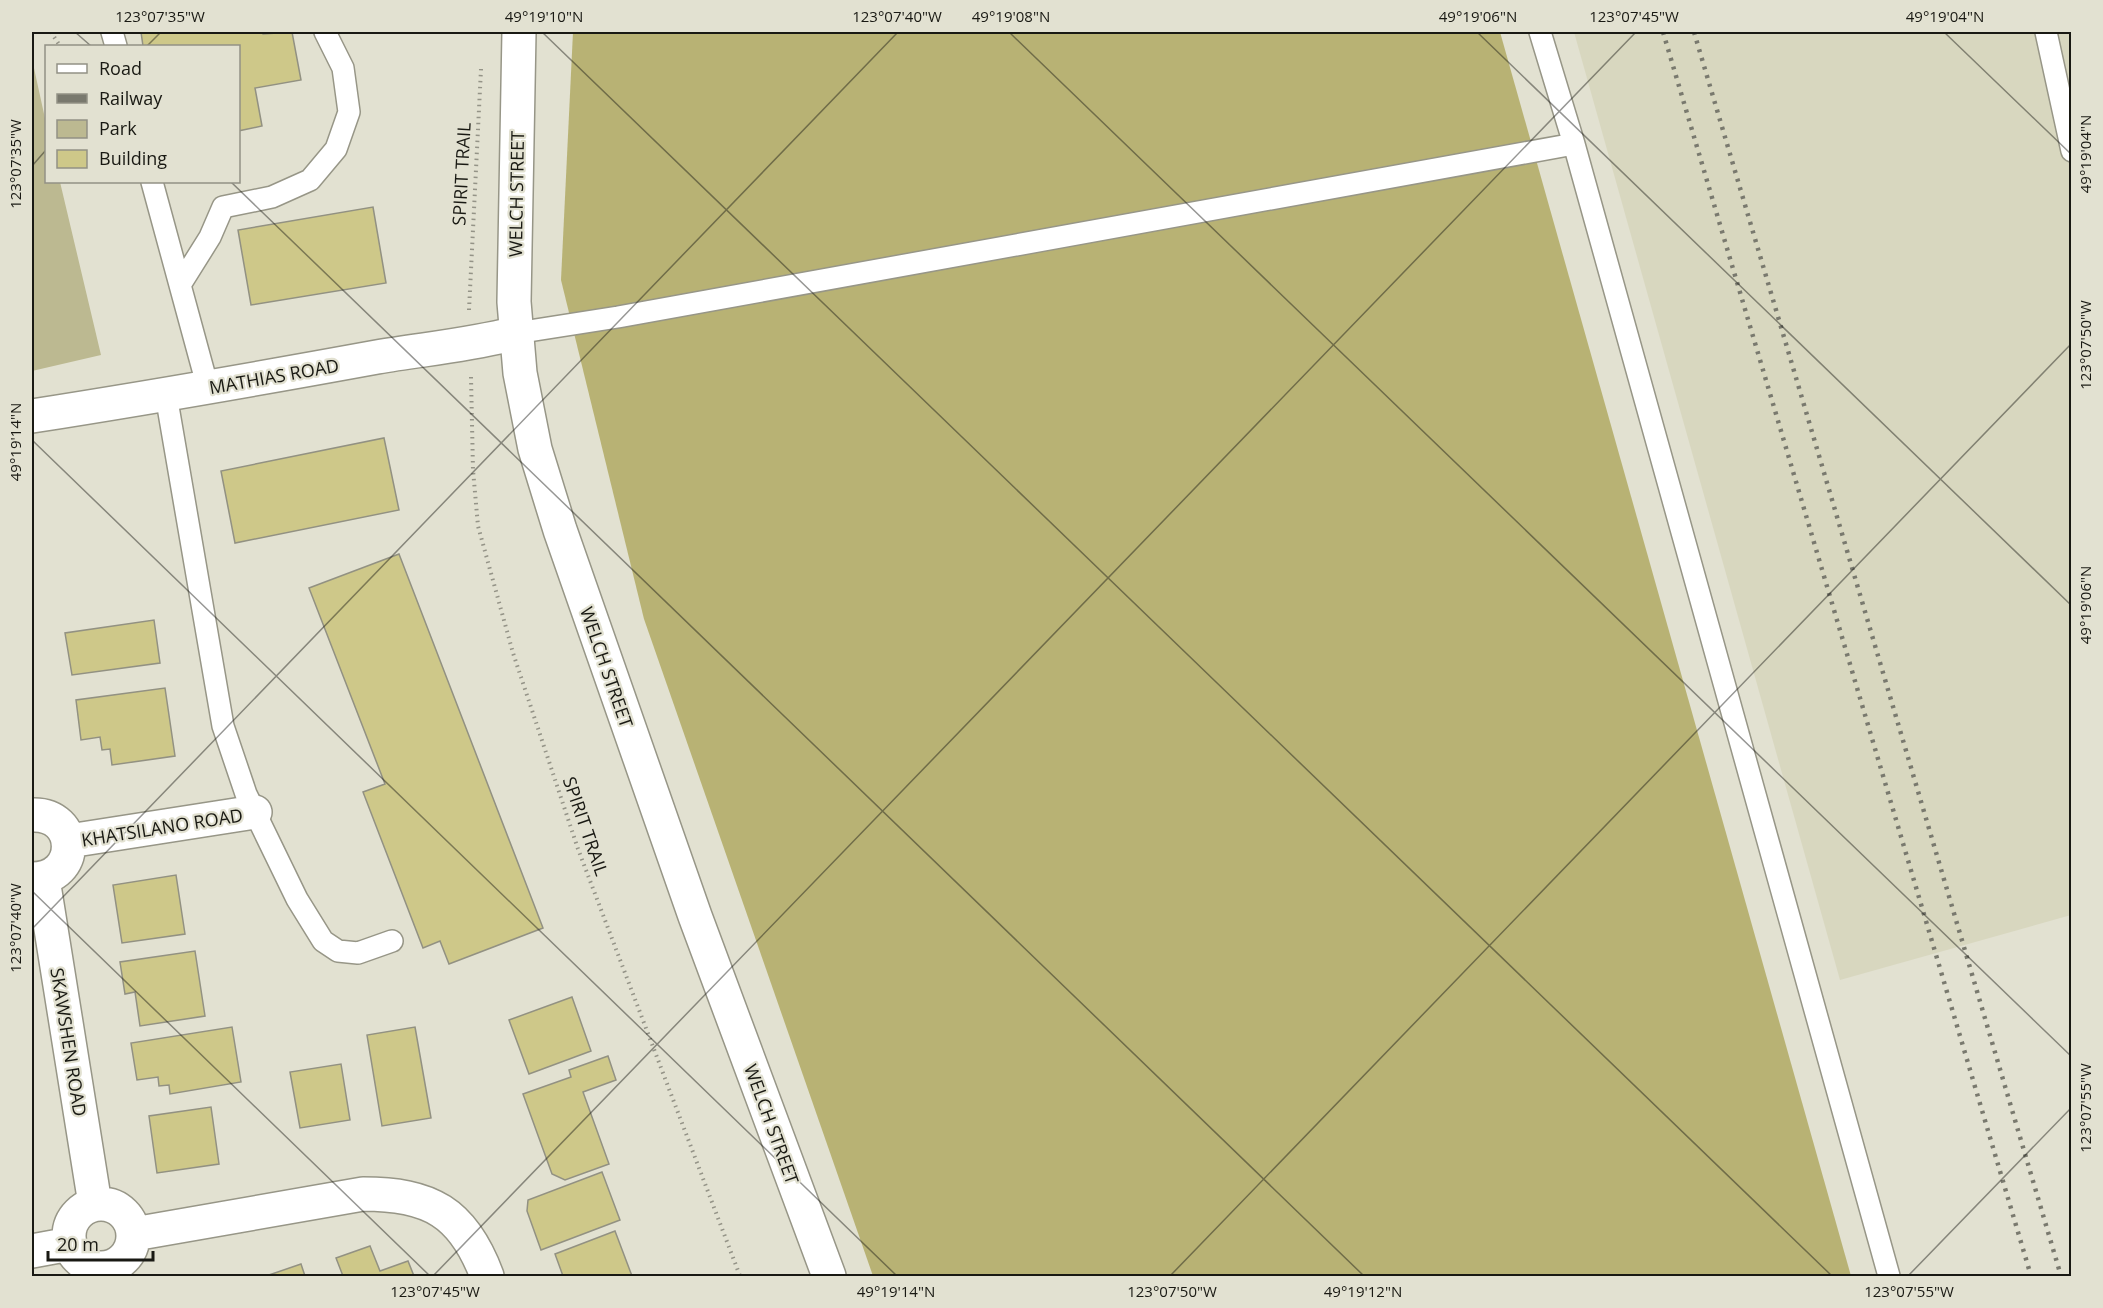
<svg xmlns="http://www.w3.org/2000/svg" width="2103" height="1308" viewBox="0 0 2103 1308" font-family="'Open Sans',sans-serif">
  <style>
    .built { fill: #d8d7bf }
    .green { fill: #bcb991 }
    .forest { fill: #b8b274 }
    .building { fill: #cec889; stroke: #929182; stroke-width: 1.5 }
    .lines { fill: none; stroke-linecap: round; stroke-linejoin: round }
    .lane-casing { stroke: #979687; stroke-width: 24 }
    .street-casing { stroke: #979687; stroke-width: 36 }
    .secondary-casing { stroke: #979687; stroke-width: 36 }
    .path { stroke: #949387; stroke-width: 4; stroke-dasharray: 1.5 4.5; stroke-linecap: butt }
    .lane { stroke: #fff; stroke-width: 21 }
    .street { stroke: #fff; stroke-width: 33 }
    .secondary { stroke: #fff; stroke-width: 33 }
    .rail { stroke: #79796e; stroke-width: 4.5; stroke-dasharray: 3 6; stroke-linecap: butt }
    .ticks { fill: none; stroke: #191913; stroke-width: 1.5; stroke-opacity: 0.45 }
    .labels { text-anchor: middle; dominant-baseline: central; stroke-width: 4.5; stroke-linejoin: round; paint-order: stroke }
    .street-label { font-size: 18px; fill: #191913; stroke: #e2e1d1 }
    .neatline { fill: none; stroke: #191913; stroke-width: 2 }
    .ticks-label { font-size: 15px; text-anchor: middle; fill: #191913 }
  </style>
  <rect width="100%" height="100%" fill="#e2e1d1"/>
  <path class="built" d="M1574 32H2071V915L1840 980Z"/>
  <path class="green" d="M32 59 46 123V182H60L101 355 32 371Z"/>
  <path class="forest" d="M573 32H1500L1851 1276H873L644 619 561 280Z"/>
  <path class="building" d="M141 32H262L263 34 292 32 301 80 255 88 262 126 238 131V46H143Z
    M373 207 386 283 251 305 238 230Z
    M384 438 399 510 235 543 221 471Z
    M399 554 543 928 449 964 440 941 423 948 363 792 385 784 309 588Z
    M154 620 160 663 72 675 65 633Z
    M165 688 175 756 112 765 110 749 102 750 100 737 81 740 76 700Z
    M176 875 185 934 122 943 113 885Z
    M195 951 205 1016 140 1026 135 992 125 994 120 962Z
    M572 997 591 1051 529 1074 509 1020Z
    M232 1027 241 1082 170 1094 169 1085 159 1086 158 1077 137 1080 131 1043Z
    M415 1027 431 1118 382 1126 367 1035Z
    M608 1056 616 1080 583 1092 609 1164 565 1180 552 1174 523 1094 571 1077 569 1070Z
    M341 1064 350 1120 300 1128 290 1072Z
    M211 1107 219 1164 157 1173 149 1116Z
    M602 1172 620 1220 541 1250 527 1211 528 1200Z
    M615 1231 632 1276H563L555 1254Z
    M370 1246 380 1271 408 1261 414 1276H343L336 1258Z
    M301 1264 305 1276H266Z"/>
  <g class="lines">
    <g class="lane-casing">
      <path id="lane" d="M112 32 116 46
        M1540 32 1574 144 1889 1276
        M2046 32 2072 151
        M152 182 208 388
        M180 285 210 237 223 207 272 197 310 180 336 149 349 112 343 68 325 32
        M516 333 618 317 1574 144
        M166 395 223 726 246 794 297 899 323 941 338 951 358 953 392 941"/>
    </g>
    <g class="street-casing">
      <path id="street" d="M32 416C147 398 262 378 377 357 424 349 471 345 516 333
        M32 815C80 813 81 879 32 879
        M69 841 255 812
        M43 879 95 1204
        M69 1236a32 32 0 1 1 64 0a32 32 0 1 1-64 0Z
        M134 1234 363 1194C430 1194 463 1212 487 1276
        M32 1251 70 1244"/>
    </g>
    <g class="secondary-casing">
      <path id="secondary" d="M519 32 514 302 520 373 535 449 560 530 695 916 829 1276"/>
    </g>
    <path class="path" d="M51 32 60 46
      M469 310 481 69
      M471 377 473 470 478 526 513 653 578 849 740 1276"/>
    <use href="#lane" class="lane"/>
    <use href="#street" class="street"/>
    <use href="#secondary" class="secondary"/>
    <path class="rail" d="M1663 32 2031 1276
      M1694 32 2061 1276"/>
  </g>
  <path class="ticks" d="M75 32 91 46M542 32 1832 1276M1009 32 2072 1057M1477 32 2072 606M1944 32 2072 155M147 46 161 32M32 166 46 150M231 182 1364 1276M32 440 897 1276M32 891 430 1276M32 929 898 32M433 1276 1636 32M1170 1276 2072 343M1908 1276 2072 1107"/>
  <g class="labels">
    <g class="street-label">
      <text transform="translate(461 174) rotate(-87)">SPIRIT TRAIL</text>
      <text transform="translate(516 194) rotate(-89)">WELCH STREET</text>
      <text transform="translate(274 376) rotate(-10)">MATHIAS ROAD</text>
      <text transform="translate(607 667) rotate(71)">WELCH STREET</text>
      <text transform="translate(586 826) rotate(71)">SPIRIT TRAIL</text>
      <text transform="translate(162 827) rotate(-9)">KHATSILANO ROAD</text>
      <text transform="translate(69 1042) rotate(81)">SKAWSHEN ROAD</text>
      <text transform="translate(772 1124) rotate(70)">WELCH STREET</text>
    </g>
  </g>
  <rect width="2103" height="1308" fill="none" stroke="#e2e1d1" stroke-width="66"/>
  <rect x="45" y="45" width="195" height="138" fill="#e2e1d1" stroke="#929185" stroke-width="1.5"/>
  <rect x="57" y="64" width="30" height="9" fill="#ffffff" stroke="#929185" stroke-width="1.5"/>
  <text x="99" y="75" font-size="18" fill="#191913">Road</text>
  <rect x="57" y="94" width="30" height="9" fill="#79796e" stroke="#929185" stroke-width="1.5"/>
  <text x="99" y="105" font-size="18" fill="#191913">Railway</text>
  <rect x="57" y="120" width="30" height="18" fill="#bcb991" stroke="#929185" stroke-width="1.5"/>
  <text x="99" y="135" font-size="18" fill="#191913">Park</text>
  <rect x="57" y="150" width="30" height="18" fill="#cec889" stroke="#929185" stroke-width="1.5"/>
  <text x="99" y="165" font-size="18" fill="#191913">Building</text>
  <path d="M48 1251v9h105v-9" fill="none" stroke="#191913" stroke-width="3"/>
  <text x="57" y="1251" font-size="18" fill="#191913" stroke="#e2e1d1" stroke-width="4.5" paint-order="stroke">20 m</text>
  <rect x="33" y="33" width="2037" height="1242" class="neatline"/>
  <g class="ticks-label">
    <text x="160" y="22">123°07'35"W</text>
    <text x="544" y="22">49°19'10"N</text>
    <text x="897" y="22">123°07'40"W</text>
    <text x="1011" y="22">49°19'08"N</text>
    <text x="1478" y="22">49°19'06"N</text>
    <text x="1634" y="22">123°07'45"W</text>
    <text x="1945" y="22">49°19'04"N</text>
    <text transform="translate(2086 154) rotate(-90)" y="5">49°19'04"N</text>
    <text transform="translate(16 164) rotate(-90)" y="5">123°07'35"W</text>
    <text transform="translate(2086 345) rotate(-90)" y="5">123°07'50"W</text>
    <text transform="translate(16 442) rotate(-90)" y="5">49°19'14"N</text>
    <text transform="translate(2086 605) rotate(-90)" y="5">49°19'06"N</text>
    <text transform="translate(16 928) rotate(-90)" y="5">123°07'40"W</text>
    <text transform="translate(2086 1108) rotate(-90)" y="5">123°07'55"W</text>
    <text x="435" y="1297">123°07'45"W</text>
    <text x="896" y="1297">49°19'14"N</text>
    <text x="1172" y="1297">123°07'50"W</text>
    <text x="1363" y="1297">49°19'12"N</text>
    <text x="1909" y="1297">123°07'55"W</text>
  </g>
</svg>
